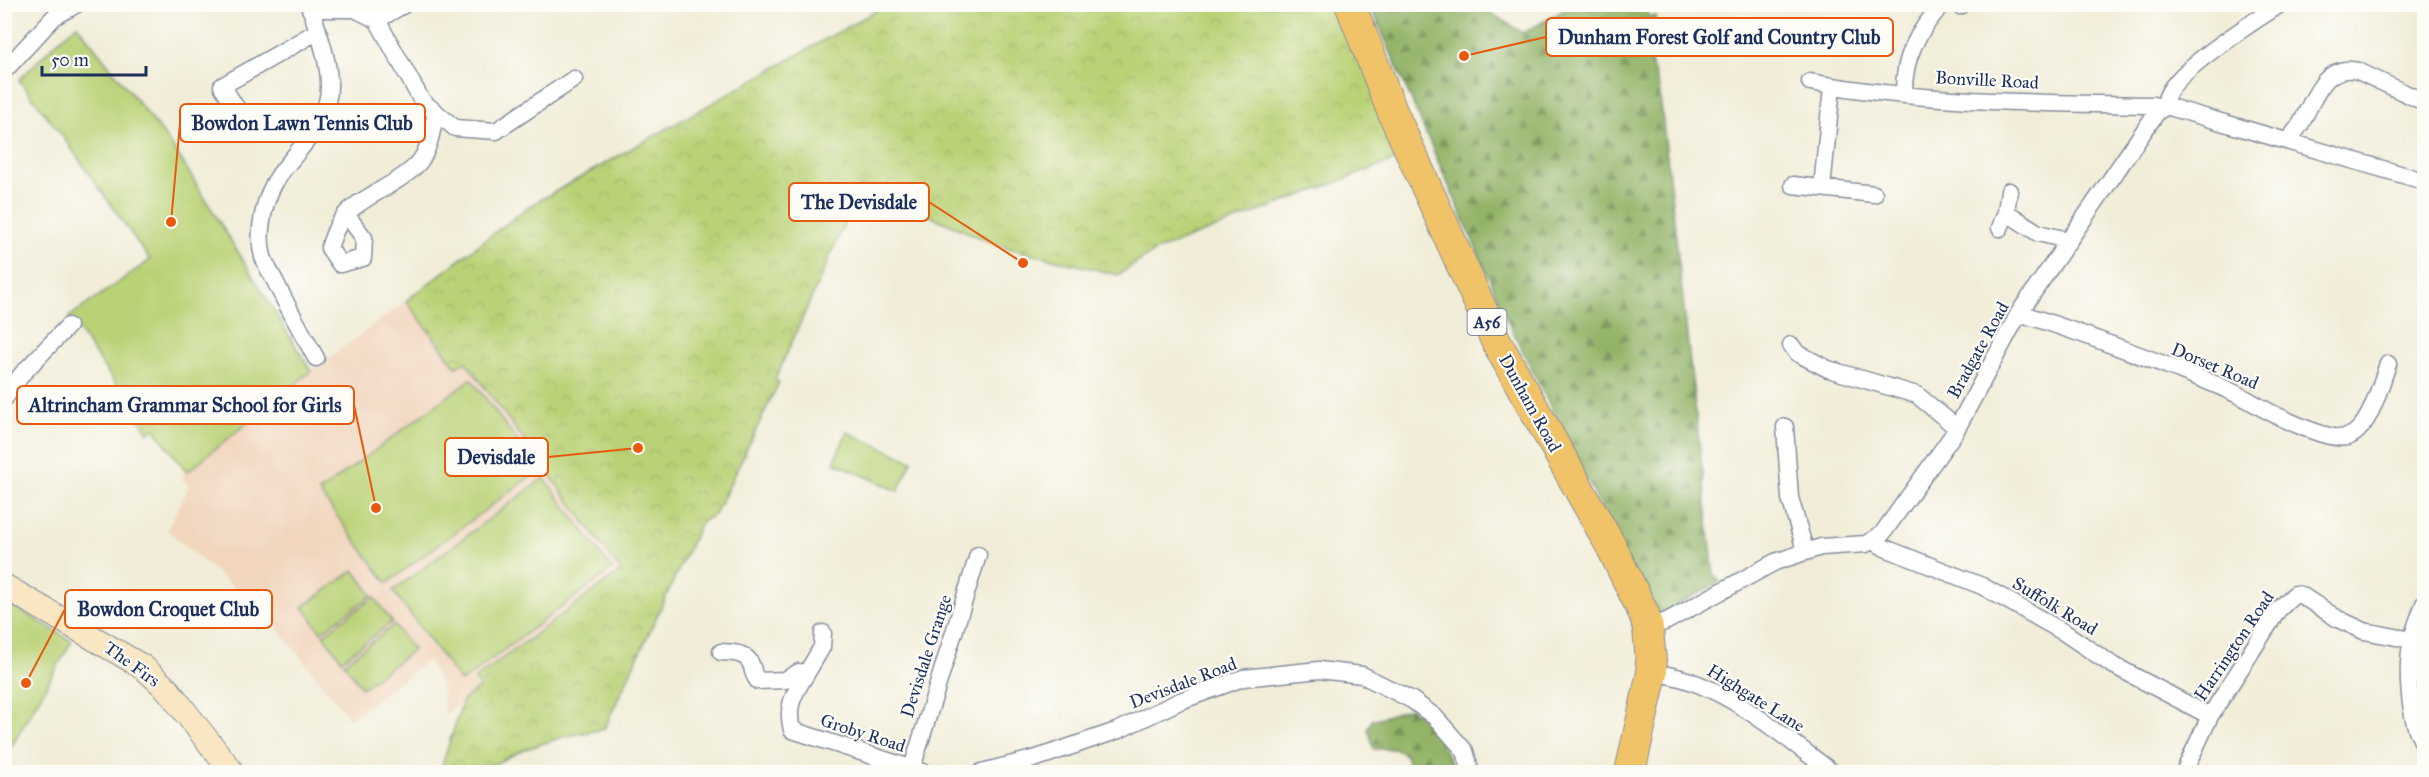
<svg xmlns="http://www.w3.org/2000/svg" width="2429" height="777" viewBox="0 0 2429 777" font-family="'IM FELL Great Primer',serif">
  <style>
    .built { fill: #f1d5bd }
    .grass { fill: #bad276; stroke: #6a806a; stroke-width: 1.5 }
    .forest { fill: url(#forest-firs); stroke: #577262; stroke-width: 1.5 }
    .park { fill: url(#park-crowns); stroke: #6a806a; stroke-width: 1.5 }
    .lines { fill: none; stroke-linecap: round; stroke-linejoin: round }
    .street-casing { stroke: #868e9b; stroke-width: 19 }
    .secondary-casing { stroke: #868e9b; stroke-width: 26 }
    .highway-casing { stroke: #868e9b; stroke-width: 32 }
    .street { stroke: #fff; stroke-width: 16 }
    .secondary { stroke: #f9e7c3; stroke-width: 24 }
    .highway { stroke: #f1c369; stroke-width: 30 }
    .labels { text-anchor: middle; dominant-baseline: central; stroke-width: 4.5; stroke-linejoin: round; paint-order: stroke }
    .shield { fill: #fdfcf7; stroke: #5f6c8c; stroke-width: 1.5 }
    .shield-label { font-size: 16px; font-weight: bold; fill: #1b2f5e }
    .street-label { font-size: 18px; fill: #1b2f5e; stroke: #fdfcf7 }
    .leader { fill: none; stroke: #e8590c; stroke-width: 2 }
    .callout-dot { fill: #e8590c; stroke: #fdfcf7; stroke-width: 2 }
    .callout { fill: #fdfcf7; stroke: #e8590c; stroke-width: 2 }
    .callout-label { font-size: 20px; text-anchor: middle; font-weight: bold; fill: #1b2f5e }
  </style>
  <defs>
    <pattern id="forest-firs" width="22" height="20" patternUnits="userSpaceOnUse" patternTransform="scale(1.5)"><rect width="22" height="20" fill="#93b467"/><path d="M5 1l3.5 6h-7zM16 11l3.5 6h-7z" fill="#779358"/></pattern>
    <pattern id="park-crowns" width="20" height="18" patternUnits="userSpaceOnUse" patternTransform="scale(1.5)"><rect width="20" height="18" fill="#bad276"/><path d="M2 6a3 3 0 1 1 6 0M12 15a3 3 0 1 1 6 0" fill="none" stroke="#9fb568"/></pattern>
  </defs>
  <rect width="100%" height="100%" fill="#fdfcf7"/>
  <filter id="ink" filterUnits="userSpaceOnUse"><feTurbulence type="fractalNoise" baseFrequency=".0167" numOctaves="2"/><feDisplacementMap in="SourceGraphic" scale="12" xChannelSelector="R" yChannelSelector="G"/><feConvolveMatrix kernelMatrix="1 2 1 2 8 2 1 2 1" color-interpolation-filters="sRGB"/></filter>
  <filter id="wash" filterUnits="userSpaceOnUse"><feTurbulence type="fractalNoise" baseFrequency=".008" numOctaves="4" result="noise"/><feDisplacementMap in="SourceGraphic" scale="24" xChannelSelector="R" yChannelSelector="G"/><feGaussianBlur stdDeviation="1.35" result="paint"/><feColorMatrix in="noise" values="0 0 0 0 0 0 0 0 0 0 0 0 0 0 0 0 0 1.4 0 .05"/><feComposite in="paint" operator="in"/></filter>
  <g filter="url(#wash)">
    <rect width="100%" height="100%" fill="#f1edd8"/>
    <path class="built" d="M406 301 456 367 465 361 621 571 475 679 481 687 445 715 441 686 428 660 350 719 271 620 167 530 189 486 181 477 311 371Z"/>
    <path class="grass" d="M77 25 164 135 182 161 311 371 187 472 154 429 148 433 136 413 69 317 150 260 61 134 19 80 58 41Z
      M471 379 539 470 387 583 319 492Z
      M847 432 912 461 898 491 834 462Z
      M544 478 612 569 461 682 393 591Z
      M354 570 372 595 321 632 303 607Z
      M374 597 392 622 342 660 323 635Z
      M5 601 72 641 5 758Z
      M394 625 413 650 362 688 344 663Z"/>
    <path class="forest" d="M1370 5H1478L1523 33 1573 5H1647L1649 17 1656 16 1648 54 1659 87 1714 575 1720 582 1655 616 1510 326Z
      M1411 708 1434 731 1457 772H1411L1406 755 1395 749H1374L1368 729 1372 720Z"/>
    <path class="park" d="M886 5H1342L1403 157 1155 251 1118 275 999 246 861 186 775 380 779 382 716 513 700 524 604 729 566 736 523 750 478 772H440L463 700 480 687 475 679 621 571 466 362 456 367 406 301 528 207Z"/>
  </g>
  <g filter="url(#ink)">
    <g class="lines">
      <g class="street-casing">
        <path id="street" d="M309 4C318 31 335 74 327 102 320 130 297 151 280 174 265 195 256 231 263 257 266 265 271 274 275 281 288 308 302 333 316 358
          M1957 4 1960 6
          M310 9H355L377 20 422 101 455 128 496 131 574 79
          M377 20 405 4
          M4 71 54 17 77 4
          M1810 82C1923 103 2039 103 2154 105L2161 108
          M1904 94C1903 58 1918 30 1943 4
          M2166 106 2424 181
          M2166 106C2159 78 2258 20 2280 4
          M241 115 222 86 318 31
          M2288 141C2291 136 2296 131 2300 125 2313 103 2323 62 2358 71L2424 102
          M1793 185 1874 194
          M1822 188 1832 87
          M2006 212 2038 233 2059 238 2066 243
          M346 214 364 238 363 258 340 264 329 248C333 236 337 224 345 215 363 195 403 183 420 161 430 148 432 128 436 113
          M2000 228 2006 212 2009 191
          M2019 313C2069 328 2117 347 2166 365 2194 376 2223 386 2250 401 2268 412 2327 442 2347 437 2370 430 2380 385 2388 364
          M1791 345 1797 353 1828 369 1917 395 1957 428
          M4 399 22 374 68 326
          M1785 427 1790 498 1805 550
          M1874 541 1885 548 1982 586 2065 633 2111 664 2210 716
          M2424 604C2420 615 2415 627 2412 639 2406 667 2408 720 2424 744
          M1648 628 1667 621 1775 562 1821 547 1866 544 1882 534 1955 432 2019 313 2157 112 2166 106
          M721 652C733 653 748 652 752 667 753 673 754 676 758 681L785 680 799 672 805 676C793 695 786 707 792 730L923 772
          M1652 673C1717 677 1781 735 1832 772
          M805 676 822 647 823 633
          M912 768 978 555
          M982 772 1037 758 1119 730 1180 701 1243 678 1319 670 1362 675 1412 700 1435 717 1465 751 1471 772
          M2184 772 2210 716 2278 610 2295 594 2301 595 2338 619 2364 631 2412 640"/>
      </g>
      <g class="secondary-casing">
        <path id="secondary" d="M4 586 143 667 168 690 232 772"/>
      </g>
      <g class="highway-casing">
        <path id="highway" d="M1350 4 1392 111 1496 341 1612 548 1644 614 1648 628 1652 673 1630 772"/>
      </g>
      <use href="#street" class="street"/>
      <use href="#secondary" class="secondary"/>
      <use href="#highway" class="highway"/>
    </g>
  </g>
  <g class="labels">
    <rect class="shield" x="1467.5" y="309" width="39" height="26" rx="4.5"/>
    <g class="shield-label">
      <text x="1487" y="322">A56</text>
    </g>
    <g class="street-label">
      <text transform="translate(1987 80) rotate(3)">Bonville Road</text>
      <text transform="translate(1978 350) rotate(-61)">Bradgate Road</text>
      <text transform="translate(2215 366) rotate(23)">Dorset Road</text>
      <text transform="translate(1530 403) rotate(61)">Dunham Road</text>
      <text transform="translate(2055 606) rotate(31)">Suffolk Road</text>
      <text transform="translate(2234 646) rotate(-56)">Harrington Road</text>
      <text transform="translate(926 656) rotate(-72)">Devisdale Grange</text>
      <text transform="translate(132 664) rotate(36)">The Firs</text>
      <text transform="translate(1183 683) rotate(-21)">Devisdale Road</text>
      <text transform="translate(1756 698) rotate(32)">Highgate Lane</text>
      <text transform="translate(863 733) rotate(18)">Groby Road</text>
    </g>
  </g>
  <path class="leader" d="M1464 56L1546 37M171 222L180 123M1023 263L929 202M376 508L354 405M638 448L548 457M26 683L65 609"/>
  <g class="callout-dot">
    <circle cx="1464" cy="56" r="6"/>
    <circle cx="171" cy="222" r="6"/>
    <circle cx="1023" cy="263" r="6"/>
    <circle cx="376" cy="508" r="6"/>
    <circle cx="638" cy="448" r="6"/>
    <circle cx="26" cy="683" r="6"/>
  </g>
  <g class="callout">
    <rect x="1546" y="18" width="347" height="38" rx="6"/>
    <rect x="180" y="104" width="245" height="38" rx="6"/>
    <rect x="789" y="183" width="140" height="38" rx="6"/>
    <rect x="17" y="386" width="337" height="38" rx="6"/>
    <rect x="445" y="438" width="103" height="38" rx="6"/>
    <rect x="65" y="590" width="207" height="38" rx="6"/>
  </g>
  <g class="callout-label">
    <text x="1719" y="44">Dunham Forest Golf and Country Club</text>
    <text x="302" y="130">Bowdon Lawn Tennis Club</text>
    <text x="859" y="209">The Devisdale</text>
    <text x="185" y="412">Altrincham Grammar School for Girls</text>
    <text x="496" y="464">Devisdale</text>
    <text x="168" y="616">Bowdon Croquet Club</text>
  </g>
  <rect width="2429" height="777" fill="none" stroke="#fdfcf7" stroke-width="24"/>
  <path d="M42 66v9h104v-9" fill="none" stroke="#1b2f5e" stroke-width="3"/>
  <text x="51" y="66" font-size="18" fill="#1b2f5e" stroke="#fdfcf7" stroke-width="4.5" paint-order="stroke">50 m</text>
</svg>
